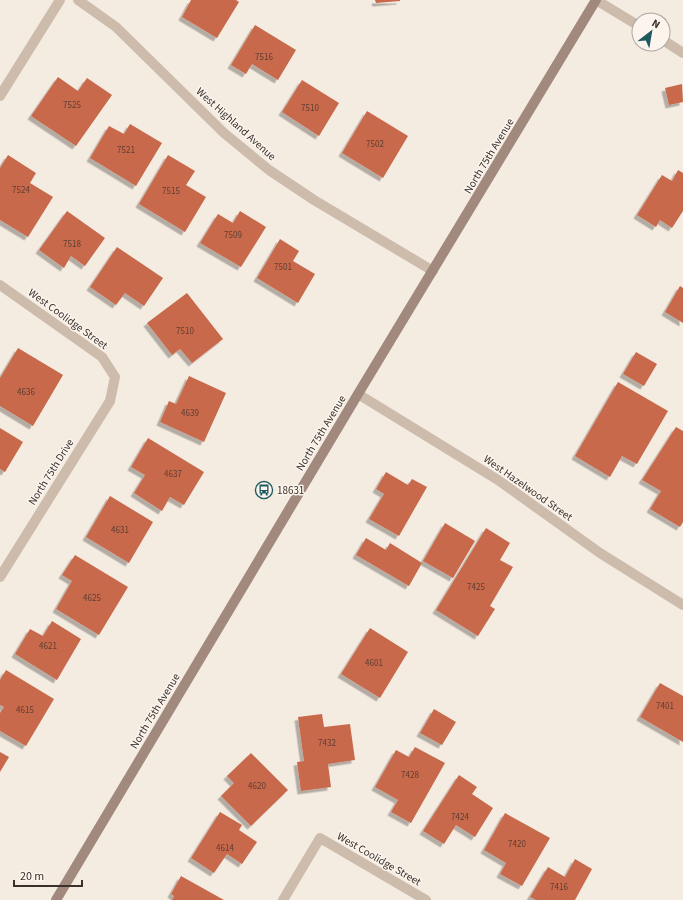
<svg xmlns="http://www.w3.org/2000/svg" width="683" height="900" viewBox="0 0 683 900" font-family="'Source Sans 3',sans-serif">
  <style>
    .building { fill: #c8694b; filter: url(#shadow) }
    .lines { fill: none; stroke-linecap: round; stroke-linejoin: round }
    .minor { stroke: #cdbbac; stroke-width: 10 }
    .secondary { stroke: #a18a7d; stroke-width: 10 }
    .labels { text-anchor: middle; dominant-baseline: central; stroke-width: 3; stroke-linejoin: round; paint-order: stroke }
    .number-label { font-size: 9px; fill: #5e3e33 }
    .street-label { font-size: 11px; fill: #3b302b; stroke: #fbf5ee }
    .poi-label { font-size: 11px; fill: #3b302b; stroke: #fbf5ee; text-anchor: start }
  </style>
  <defs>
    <filter id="shadow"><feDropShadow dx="-3.5" dy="3.5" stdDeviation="0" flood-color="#0004"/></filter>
  </defs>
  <rect width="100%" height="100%" fill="#f4ebe1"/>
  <path class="building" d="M191 0H236L239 2 217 38 182 17Z
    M375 0H400V1L376 3Z
    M255 25 296 50 278 80 252 64 246 74 231 65Z
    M58 77 78 91 87 78 112 95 76 146 31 116Z
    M302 80 339 103 319 136 282 112Z
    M682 84 683 102 669 105 665 88Z
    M367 111 408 136 383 178 342 153Z
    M130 124 162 143 136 186 90 158 109 126 124 134Z
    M8 155 36 173 30 183 53 197 28 237 0 220V168Z
    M168 155 195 171 186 185 206 197 185 232 139 204Z
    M678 170 683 173V211L672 228 660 220 656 227 637 215 662 175 672 181Z
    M67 211 105 238 85 266 71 256 64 268 39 250Z
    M240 211 266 227 241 267 200 243 218 214 233 223Z
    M280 239 299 251 293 261 315 274 298 303 257 278Z
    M117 247 163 278 144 306 125 293 116 305 90 287Z
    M680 286 683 288V323L665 312Z
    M187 293 223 339 192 363 180 349 172 355 147 323Z
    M18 348 63 375 33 426 0 406V378Z
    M636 352 657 364 644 386 623 374Z
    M189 376 226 393 204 442 160 422 169 401 176 404Z
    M618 382 668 411 637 464 622 456 610 477 575 456Z
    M676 427 683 431V522L680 527 650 509 661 491 642 480Z
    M0 428 23 442 5 472 0 469Z
    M148 438 204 472 184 505 170 497 162 511 134 493 145 475 131 467Z
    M386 472 408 485 412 479 427 487 399 536 369 519 384 494 376 489Z
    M110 496 153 522 129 563 86 537Z
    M445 523 475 541 453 578 423 561Z
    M486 528 510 543 500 560 513 567 490 606 495 609 478 636 436 610Z
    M366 538 386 550 390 543 422 563 409 586 356 555Z
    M75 555 128 587 99 635 56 609 72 581 62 575Z
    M52 621 81 639 57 680 15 654 30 629 43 636Z
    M370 628 408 652 380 698 341 674Z
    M6 670 54 699 26 746 0 731V713L4 707 0 705V680Z
    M660 683 683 696V742L640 717Z
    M434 709 456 722 442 745 420 733Z
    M322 714 324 727 350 724 355 760 328 764 331 787 301 791 297 762 304 761 298 717Z
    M415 747 445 763 411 823 391 812 398 800 375 787 396 750 409 757Z
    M0 752 9 757 0 772Z
    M251 753 288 790 251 826 221 796 234 783 227 776Z
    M459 775 477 787 472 794 493 808 475 837 456 825 444 844 423 831Z
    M220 812 242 825 239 830 257 842 242 864 227 854 214 873 191 858Z
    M505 813 550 838 522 886 500 874 506 863 484 850Z
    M575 859 592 869 575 900H536L530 897 548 867 565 877Z
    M181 876 224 900H172L174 896 171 894Z"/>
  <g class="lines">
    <path class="minor" d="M78 0 116 27 224 133 269 170 314 200 433 271
      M596 0 639 26
      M663 40 683 53
      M0 96 60 0
      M0 285 102 357 115 377 110 401 0 577
      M358 394 498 480 600 553 683 605
      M283 900 320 838 426 900"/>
    <path class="secondary" d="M56 900 358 394 596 0"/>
  </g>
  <defs>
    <g id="bus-ring" transform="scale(0.9)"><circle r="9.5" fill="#fbf5ee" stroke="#1f5a5e" stroke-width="1.5"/><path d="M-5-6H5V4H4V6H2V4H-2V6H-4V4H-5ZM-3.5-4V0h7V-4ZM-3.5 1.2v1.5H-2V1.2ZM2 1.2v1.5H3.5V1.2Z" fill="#1f5a5e"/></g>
  </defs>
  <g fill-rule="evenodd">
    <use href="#bus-ring" x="264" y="490"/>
  </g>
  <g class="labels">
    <g class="number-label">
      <text x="264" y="57">7516</text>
      <text x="72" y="105">7525</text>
      <text x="310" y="108">7510</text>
      <text x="375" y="144">7502</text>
      <text x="126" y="150">7521</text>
      <text x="21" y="190">7524</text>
      <text x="171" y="191">7515</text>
      <text x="233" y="235">7509</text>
      <text x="72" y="244">7518</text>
      <text x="283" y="267">7501</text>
      <text x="185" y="331">7510</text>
      <text x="26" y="392">4636</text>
      <text x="190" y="413">4639</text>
      <text x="173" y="474">4637</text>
      <text x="120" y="530">4631</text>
      <text x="476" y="587">7425</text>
      <text x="92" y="598">4625</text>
      <text x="48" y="646">4621</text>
      <text x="374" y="663">4601</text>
      <text x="665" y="706">7401</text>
      <text x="25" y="710">4615</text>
      <text x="327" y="743">7432</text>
      <text x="410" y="775">7428</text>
      <text x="257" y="786">4620</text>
      <text x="460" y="817">7424</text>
      <text x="517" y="844">7420</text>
      <text x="225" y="848">4614</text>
      <text x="559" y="887">7416</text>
    </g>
    <g class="street-label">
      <text transform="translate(236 124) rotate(42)">West Highland Avenue</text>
      <text transform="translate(489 156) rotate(-59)">North 75th Avenue</text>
      <text transform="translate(68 319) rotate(36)">West Coolidge Street</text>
      <text transform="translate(321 433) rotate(-59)">North 75th Avenue</text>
      <text transform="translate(51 472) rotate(-58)">North 75th Drive</text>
      <text transform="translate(528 488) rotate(35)">West Hazelwood Street</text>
      <text transform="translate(155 711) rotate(-59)">North 75th Avenue</text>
      <text transform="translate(379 859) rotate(30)">West Coolidge Street</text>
    </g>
    <g class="poi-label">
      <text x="277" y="490">18631</text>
    </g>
  </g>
  <g transform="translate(651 32) rotate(31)"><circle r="19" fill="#fbf5ee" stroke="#aea6a0"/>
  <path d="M0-3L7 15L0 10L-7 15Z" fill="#1f5a5e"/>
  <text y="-6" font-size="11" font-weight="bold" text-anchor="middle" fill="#3b302b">N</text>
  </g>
  <path d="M14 880v6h68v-6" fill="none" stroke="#3b302b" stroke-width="2"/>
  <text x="20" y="880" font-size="12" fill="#3b302b" stroke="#fbf5ee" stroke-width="3" paint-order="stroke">20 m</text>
</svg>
